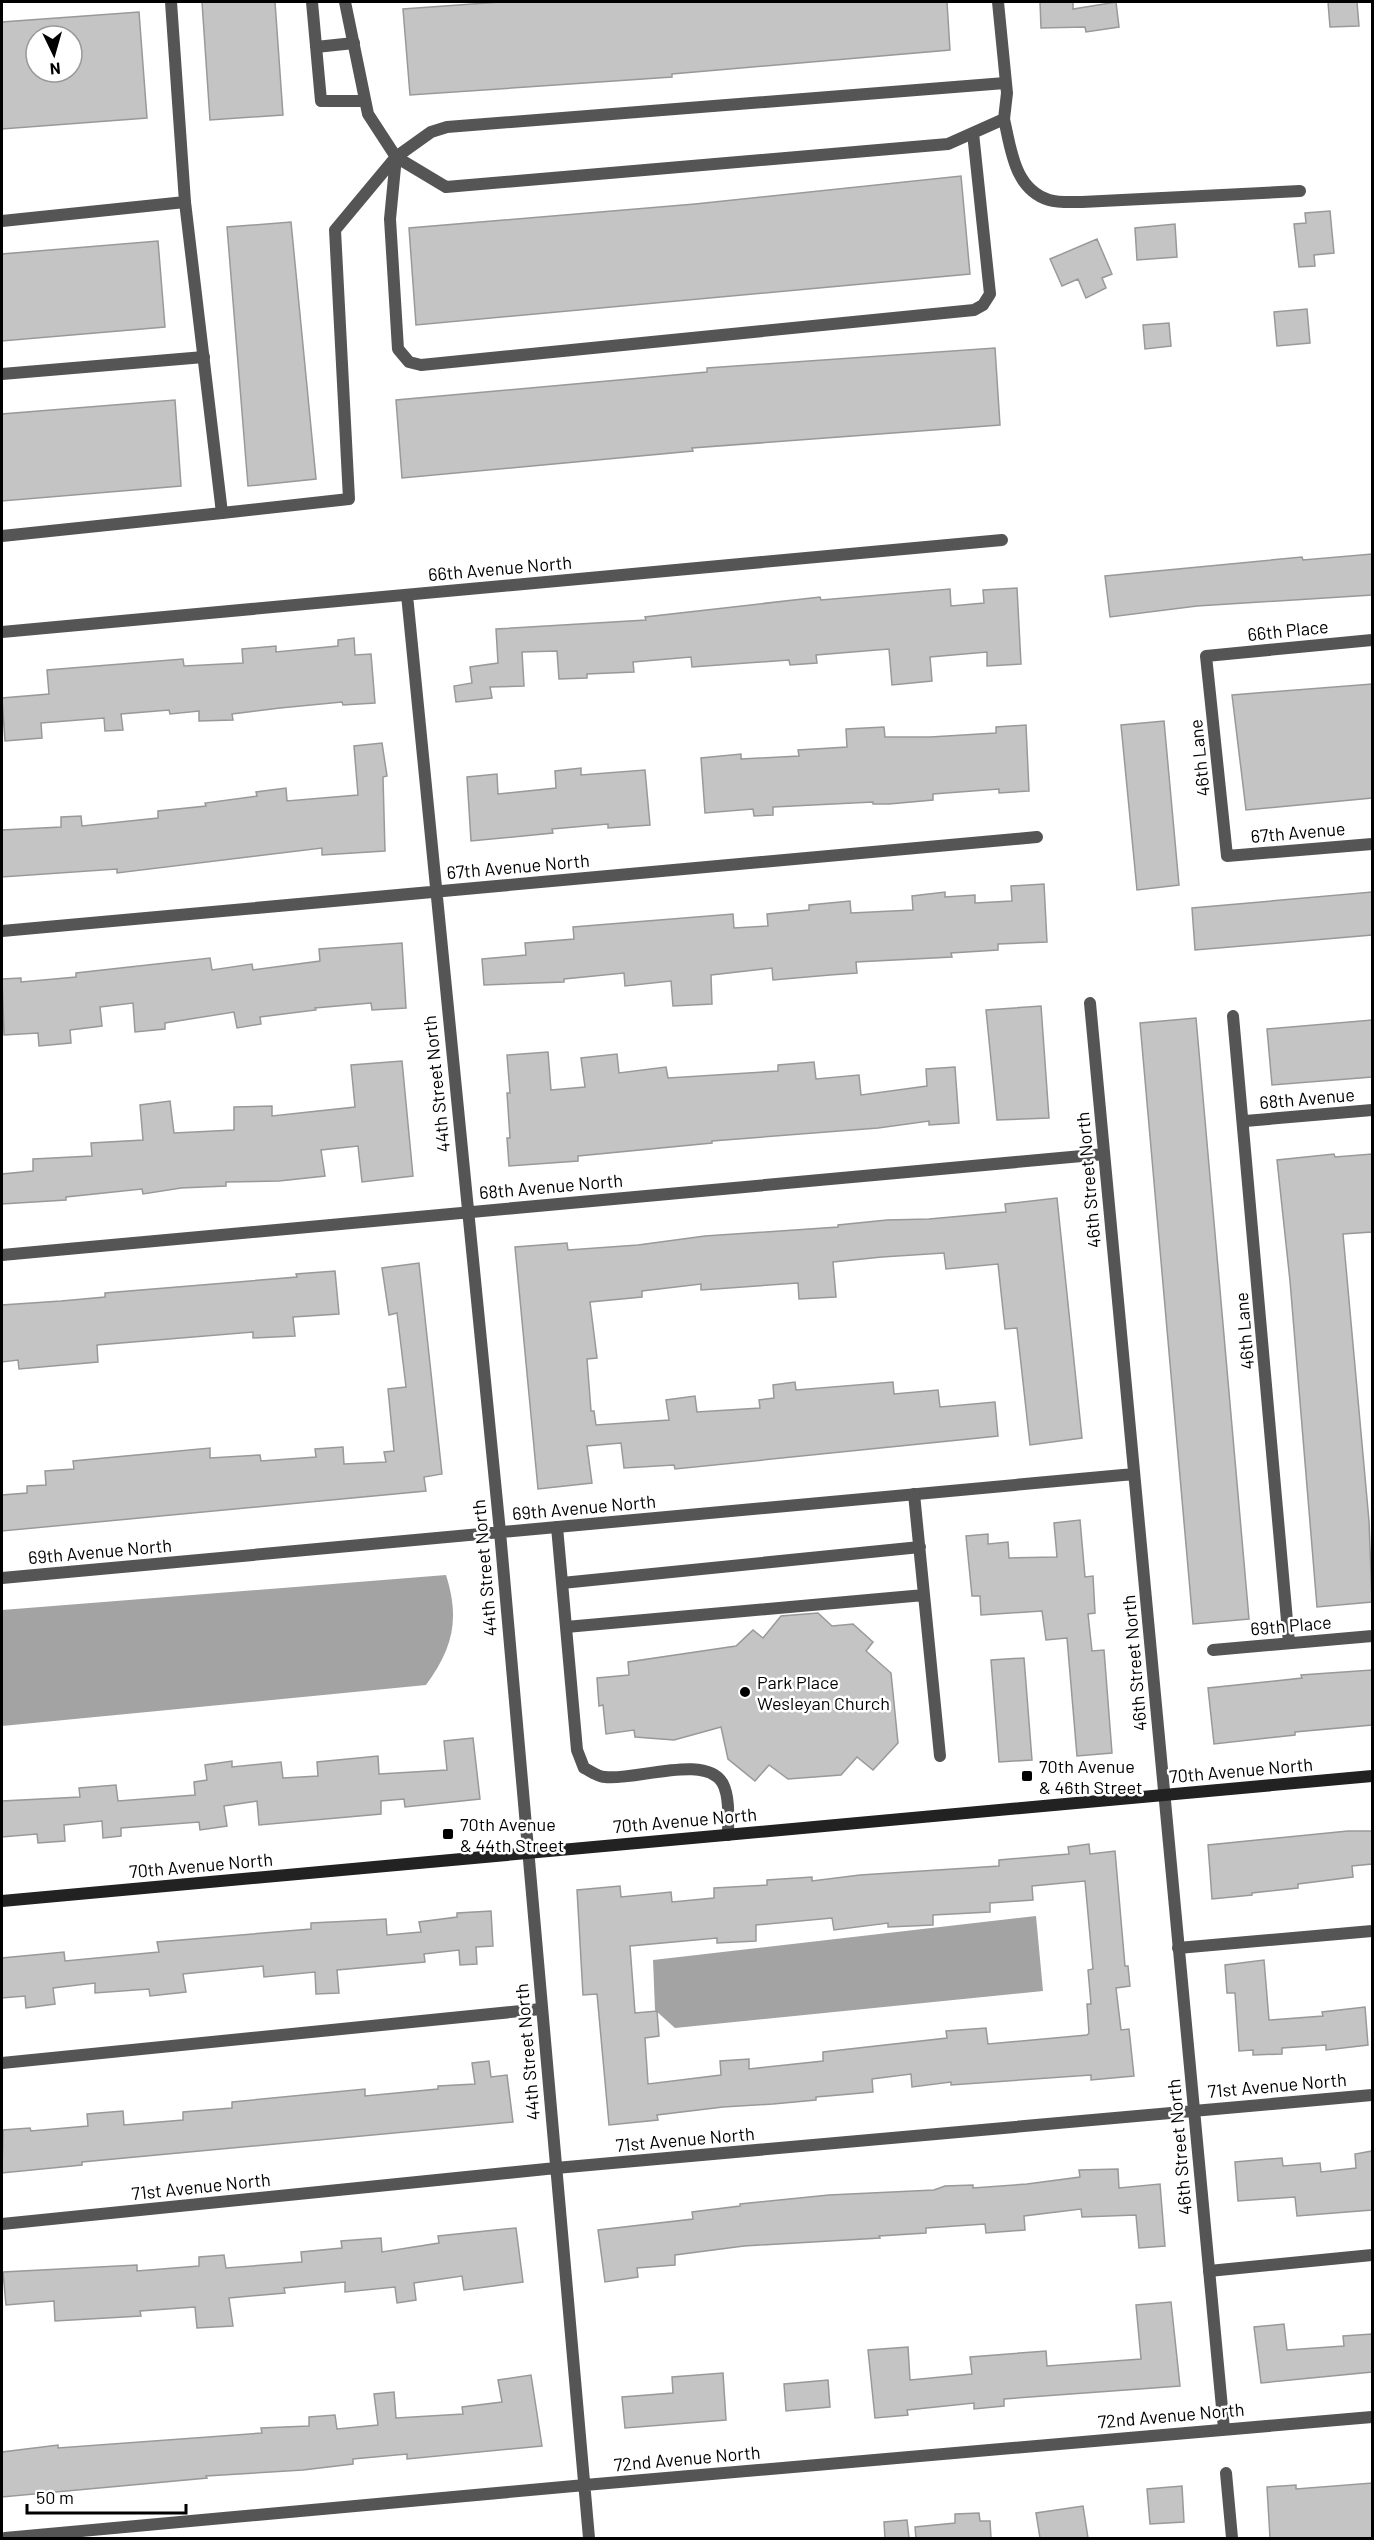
<svg xmlns="http://www.w3.org/2000/svg" width="1374" height="2540" viewBox="0 0 1374 2540" font-family="Barlow,sans-serif">
  <style>
    .water { fill: #a3a3a3 }
    .building { fill: #c4c4c4; stroke: #999; stroke-width: 1.5; fill-rule: evenodd }
    .lines { fill: none; stroke-linecap: round; stroke-linejoin: round }
    .lane { stroke: #555; stroke-width: 12 }
    .street { stroke: #555; stroke-width: 12 }
    .secondary { stroke: #222; stroke-width: 12 }
    .poi-dot { fill: #000; stroke: #fff; stroke-width: 2 }
    .labels { text-anchor: middle; dominant-baseline: central; stroke-width: 5; stroke-linejoin: round; paint-order: stroke }
    .street-label { font-size: 18px; fill: #000; stroke: #fff }
    .poi-label { font-size: 18px; fill: #000; stroke: #fff; text-anchor: start }
  </style>
  <rect width="100%" height="100%" fill="#fff"/>
  <path class="water" d="M446 1575C460 1619 453 1648 426 1685L2 1726V1610Z
    M1036 1916 1043 1991 675 2028 655 2010 653 1960Z"/>
  <path class="building" d="M202 2H275L283 115 210 120Z
    M500 2H947L950 50 672 74V77L410 95 403 9Z
    M1040 2H1073V9L1116 2 1119 27 1086 32 1085 27 1041 28Z
    M1328 2H1357L1359 26 1330 27Z
    M139 12 147 118 2 129V22ZM36 36H72V72H36Z
    M961 176 970 274 416 325 409 228 695 204Z
    M1330 211 1334 253 1314 255 1315 266 1299 267 1294 224 1306 223 1305 213Z
    M291 222 316 479 248 486 227 227Z
    M1175 224 1177 257 1137 260 1135 228Z
    M1097 239 1112 274 1102 278 1106 288 1086 298 1078 279 1062 286 1050 259Z
    M158 241 165 327 2 341V254Z
    M1307 309 1310 343 1277 346 1274 312Z
    M1169 323 1171 346 1145 349 1143 325Z
    M995 348 1000 425 692 448 693 451 402 478 396 400 707 372V368Z
    M175 400 181 486 2 501V414Z
    M1372 554V595L1197 606 1110 617 1105 576 1302 557 1303 560Z
    M1017 588 1021 664 987 666V652L930 657 932 681 892 685 889 649 816 655 817 663 790 665 789 660 692 667 691 657 633 662 634 672 587 674V678L559 679 557 651 522 652 524 686 490 687 492 698 456 702 454 686 472 683 470 667 498 663 496 629 646 620 645 617 820 597 821 600 950 589 951 606 984 603 983 590Z
    M354 638 355 655 371 654 375 703 343 705 342 702 280 708 232 714 233 720 199 721V711L170 714 169 710 121 714 123 730 105 731 104 718 41 723 42 738 5 741 2 698 49 694 47 670 183 659 184 666 243 663 242 649 276 646V652L338 646V640Z
    M1372 684V798L1246 810 1232 695Z
    M1164 721 1179 885 1137 890 1121 725Z
    M1026 725 1029 791 999 793V789L933 794V800L889 804H873V802L773 807V815L754 816 753 809 705 813 701 758 741 754V759L799 756 798 750 847 747 846 729 884 727 885 737H930L996 733V727Z
    M382 743 387 776 383 777 385 851 322 855V848L117 873V869L2 877V830L61 827V817L81 816 82 826 158 818V811L206 806 205 803 257 796 256 792 286 788 287 801 358 795 354 746Z
    M581 768V775L645 770 650 825 608 828V824L552 829 553 833 471 841 467 777 497 774 498 794 556 788 555 771Z
    M1044 884 1047 942 998 944V950L951 953 952 957 856 962 857 973 830 975 773 980 772 968 711 975 712 1004 673 1006 671 981 625 986 624 973 564 979V982L484 985 482 959 526 955 525 943 574 939 573 927 733 914 734 928 768 926 767 914 809 910V905L850 901 851 913 913 910 912 896 945 892V897L975 895V903L1012 901 1011 886Z
    M1372 892V935L1195 950 1192 908Z
    M402 943 406 1008 372 1010 371 1003 315 1008 316 1010 260 1017 261 1024 237 1028 234 1012 165 1023V1029L135 1032 133 1003 100 1007 102 1026 70 1030 71 1043 39 1046 38 1033 4 1035 2 979 21 978V982L76 977V973L210 958 212 970 252 964 253 970 320 961 319 949Z
    M1041 1006 1049 1118 997 1120 986 1010Z
    M1196 1018 1249 1619 1193 1624 1140 1023Z
    M1372 1020V1077L1272 1085 1267 1029Z
    M548 1052 551 1090 585 1087 581 1058 617 1054 619 1073 666 1067 668 1078 778 1071V1065L814 1062 816 1079 859 1075 861 1095 927 1086 926 1069 955 1067 959 1123 929 1125V1121L878 1128 712 1141V1143L578 1156V1161L509 1166 507 1138H510L507 1093H510L507 1055Z
    M402 1061 413 1176 362 1182 358 1146 321 1150 325 1176 279 1181 226 1182V1186L181 1188 143 1194 142 1189 66 1197V1200L2 1204V1174L33 1171V1159L92 1156 91 1143 143 1140 140 1105 170 1101 174 1133 234 1130V1107L272 1106V1116L355 1107 351 1065Z
    M1334 1154 1335 1157 1372 1154V1232L1343 1234 1369 1521 1372 1602 1317 1607 1290 1281 1277 1160Z
    M1057 1198 1082 1438 1030 1445 1017 1328 1005 1329 998 1264 946 1269 944 1253 882 1257 833 1262 836 1297 799 1299 798 1283 701 1290V1284L642 1291V1297L590 1302 597 1358 587 1359 591 1411H594L596 1425 669 1420 666 1400 695 1396 697 1412 760 1408 759 1400 774 1398 773 1385 795 1382 796 1390 893 1382 894 1394 938 1390 940 1407 995 1402 998 1436 675 1469 674 1465 624 1468 621 1443 587 1446 592 1483 538 1489 515 1247 567 1243 568 1250 638 1245 705 1236 838 1227V1225L887 1220 929 1219 1006 1212 1005 1204Z
    M419 1263 442 1474 424 1477 426 1491 2 1531V1495L27 1493V1486L46 1485 45 1471 74 1469 73 1461 210 1448V1458L260 1455 261 1461 316 1457 315 1449 343 1447 344 1464 386 1462 384 1452 394 1451 388 1389 406 1387 397 1313 389 1315 382 1268Z
    M335 1271 339 1314 293 1317 295 1336 253 1338V1332L97 1345 98 1362 19 1369 18 1360 2 1362V1305L61 1301 105 1297V1293L297 1277 296 1274Z
    M1080 1520 1085 1577 1093 1576 1095 1613 1088 1614 1092 1651 1104 1650 1112 1753 1077 1756 1067 1638 1046 1640 1042 1611 981 1615 980 1596H972L966 1536 988 1534V1544L1008 1542 1009 1558 1057 1557 1054 1523Z
    M818 1613 832 1626 853 1624 873 1642 866 1651 891 1673 898 1743 873 1770 857 1757 841 1775 788 1779 769 1765 755 1781 728 1759 721 1727 674 1740 635 1737 634 1730 606 1734 603 1705 599 1706 597 1678 629 1675 628 1662 736 1646 753 1630 763 1638 781 1616Z
    M1024 1658 1032 1760 999 1762 991 1660Z
    M1372 1670V1725L1295 1732V1735L1214 1744 1208 1688 1302 1678 1301 1675Z
    M473 1738 480 1799 405 1807 404 1799 381 1801V1814L259 1825 257 1801 224 1806 227 1826 200 1830 199 1822 121 1828V1836L103 1838 102 1821 64 1825 65 1841 38 1843 37 1834 2 1837V1801L80 1797 79 1788 116 1785 118 1801 195 1795 194 1782 207 1780 205 1765 232 1761V1767L281 1762 283 1778 318 1776 317 1762 378 1756 379 1774 447 1770 444 1741Z
    M1348 1831H1372V1864L1352 1866 1353 1877 1298 1884V1888L1252 1893V1895L1212 1899 1208 1845Z
    M1089 1844 1090 1854 1115 1851 1125 1966H1128L1130 1986 1116 1988 1121 2030 1129 2029 1134 2076 1091 2080V2075L951 2085V2082L912 2087 911 2074 872 2079 873 2092 816 2097V2100L773 2104 723 2107 657 2115 658 2120 609 2125 597 1994 583 1995 577 1890 620 1886 621 1897 671 1892 672 1902 714 1898V1888L767 1885V1880L812 1877V1881L860 1875 999 1866V1860L1069 1854 1068 1847ZM1085 1881 1093 1969 1088 1970 1091 2004H1087L1089 2033 1087 2035 988 2044 986 2028 946 2031 947 2038 823 2052V2061L749 2069V2059L720 2061 721 2075 648 2084 645 2038 659 2036 657 2011 635 2013 630 1946 717 1938V1943L756 1941V1925L832 1918 834 1930 888 1923V1927L933 1925V1915L990 1912V1903L1033 1900 1032 1886Z
    M491 1911 493 1946 476 1947 477 1964 460 1965 459 1950 424 1954 425 1962 337 1970 339 1993 316 1994 315 1972 264 1977 263 1966 183 1974 186 1992 150 1996 149 1989 95 1993V1983L53 1988 55 2004 26 2008 25 1996 2 1998V1958L64 1952 65 1961 159 1952 157 1942 311 1929V1923L352 1921 386 1919 387 1935 421 1932 419 1922 457 1917V1913Z
    M1264 1960 1269 2020 1323 2016 1322 2012 1365 2007 1368 2045 1326 2050V2045L1282 2048V2054L1253 2055V2050L1239 2051 1235 1993H1227L1225 1965Z
    M489 2061 491 2077 507 2075 513 2122 82 2162V2165L2 2173 3 2130 30 2128 31 2131 88 2126 87 2114 123 2111 124 2125 183 2120V2112L232 2108V2102L365 2089V2096L438 2089V2086L475 2084 472 2063Z
    M1372 2151V2210L1297 2216 1295 2197 1238 2201 1235 2162 1282 2158 1283 2166 1320 2163 1321 2172 1356 2168 1355 2154Z
    M1118 2169 1119 2188 1160 2184 1165 2246 1139 2248 1136 2215 1082 2217 1081 2209 1024 2216 1025 2230 986 2233 985 2224 926 2228V2233L879 2236 880 2238 744 2246 675 2255V2265L637 2268 638 2277 605 2282 598 2230 693 2219 692 2212 740 2206V2204L829 2195 934 2190 945 2186 973 2185V2188L1027 2184 1080 2177 1079 2170Z
    M516 2228 523 2282 464 2290 462 2276 414 2283 416 2300 397 2303 395 2287 345 2292V2282L284 2288 285 2293 229 2298 233 2326 197 2328 195 2307 140 2311 141 2316 55 2321 54 2301 6 2305 3 2272 137 2265V2271L199 2266V2257L224 2255 226 2268 302 2262 301 2252 342 2248 341 2241 381 2238 382 2252 439 2243 438 2236Z
    M1171 2302 1180 2386 1004 2399V2406L974 2409V2403L907 2410 908 2415 875 2418 868 2350 908 2347 910 2380 972 2374 970 2357 1046 2351 1047 2366 1141 2359 1136 2305Z
    M1284 2324 1287 2350 1344 2346 1343 2336 1372 2334V2372L1261 2383 1254 2327Z
    M723 2373 726 2420 625 2428 622 2397 673 2393 672 2377Z
    M531 2375 542 2446 407 2459V2454L353 2459V2464L303 2470 206 2476 207 2478 2 2497V2452L58 2445V2448L262 2433 261 2428 309 2426V2417L335 2415 337 2429 378 2425 374 2394 394 2392 396 2418 463 2414 462 2407 502 2402 498 2380Z
    M828 2380 830 2407 786 2411 784 2384Z
    M1372 2483V2538H1270L1267 2487 1296 2485V2489Z
    M1182 2486 1184 2522 1150 2524 1147 2489Z
    M1083 2506 1088 2538H1040L1036 2513Z
    M979 2513 980 2521H990L991 2538H916L915 2527 955 2523V2514Z
    M907 2520 909 2538H885L884 2522Z"/>
  <g class="lines">
    <path class="lane" d="M312 2 321 101H365
      M316 47 354 43
      M1004 119C1011 149 1014 189 1049 200 1059 203 1072 202 1082 202L1300 191
      M396 157 431 132 447 127 1005 83
      M2 221 185 202 171 2
      M2 374 204 357
      M2 536 222 513
      M914 1494 940 1756
      M557 1527 577 1750 584 1768C591 1771 598 1777 605 1777 635 1781 707 1753 723 1784 730 1798 728 1820 728 1835
      M562 1583 920 1547
      M566 1627 924 1595
      M1178 1948 1372 1931
      M2 2063 541 2009
      M1209 2271 1372 2255"/>
    <path class="street" d="M345 2 368 114 396 157 446 187 948 144 1004 119 1007 93 998 2
      M396 157 390 219 398 349 409 362 421 365 974 310 983 305 990 294 973 133
      M185 202 222 513 349 499 335 230 395 158
      M407 595 500 1532 589 2538
      M2 632 1002 540
      M1372 640 1206 656 1227 856 1372 844
      M2 931 1037 837
      M1090 1003 1224 2429
      M1233 1016 1289 1643
      M1245 1121 1372 1110
      M2 1255 1104 1154
      M2 1578 1134 1474
      M1213 1650 1372 1636
      M2 2224 556 2168 1372 2095
      M1226 2473 1232 2538
      M5 2538 585 2485 1372 2417"/>
    <path class="secondary" d="M2 1901 1372 1776"/>
  </g>
  <g class="poi-dot">
    <circle cx="745" cy="1692" r="6"/>
    <rect x="1021" y="1770" width="12" height="12" rx="3"/>
    <rect x="442" y="1828" width="12" height="12" rx="3"/>
  </g>
  <g class="labels">
    <g class="street-label">
      <text transform="translate(500 568) rotate(-5)">66th Avenue North</text>
      <text transform="translate(1288 630) rotate(-6)">66th Place</text>
      <text transform="translate(1199 758) rotate(-96)">46th Lane</text>
      <text transform="translate(1298 832) rotate(-5)">67th Avenue</text>
      <text transform="translate(518 866) rotate(-5)">67th Avenue North</text>
      <text transform="translate(436 1084) rotate(-96)">44th Street North</text>
      <text transform="translate(1307 1098) rotate(-5)">68th Avenue</text>
      <text transform="translate(1088 1180) rotate(-95)">46th Street North</text>
      <text transform="translate(551 1186) rotate(-5)">68th Avenue North</text>
      <text transform="translate(1244 1331) rotate(-95)">46th Lane</text>
      <text transform="translate(584 1507) rotate(-5)">69th Avenue North</text>
      <text transform="translate(100 1551) rotate(-5)">69th Avenue North</text>
      <text transform="translate(484 1568) rotate(-95)">44th Street North</text>
      <text transform="translate(1291 1625) rotate(-5)">69th Place</text>
      <text transform="translate(1134 1663) rotate(-95)">46th Street North</text>
      <text transform="translate(1241 1770) rotate(-5)">70th Avenue North</text>
      <text transform="translate(685 1820) rotate(-5)">70th Avenue North</text>
      <text transform="translate(201 1865) rotate(-5)">70th Avenue North</text>
      <text transform="translate(527 2052) rotate(-95)">44th Street North</text>
      <text transform="translate(1277 2085) rotate(-5)">71st Avenue North</text>
      <text transform="translate(685 2139) rotate(-5)">71st Avenue North</text>
      <text transform="translate(1179 2147) rotate(-95)">46th Street North</text>
      <text transform="translate(201 2186) rotate(-6)">71st Avenue North</text>
      <text transform="translate(1171 2415) rotate(-5)">72nd Avenue North</text>
      <text transform="translate(687 2458) rotate(-5)">72nd Avenue North</text>
    </g>
    <g class="poi-label">
      <text x="757" y="1682">Park Place<tspan x="757" dy="21">Wesleyan Church</tspan></text>
      <text x="1039" y="1766">70th Avenue<tspan x="1039" dy="21">&amp; 46th Street</tspan></text>
      <text x="460" y="1824">70th Avenue<tspan x="460" dy="21">&amp; 44th Street</tspan></text>
    </g>
  </g>
  <rect width="1374" height="2540" fill="none" stroke="#000000" stroke-width="6"/>
  <g transform="translate(54 54) rotate(175)"><circle r="28" fill="#ffffff" stroke="#999999" stroke-width="1.5"/>
  <path d="M0-4.5L10 22L0 15L-10 22Z" fill="#000000"/>
  <text y="-9" font-size="16" font-weight="bold" text-anchor="middle" fill="#000000">N</text>
  </g>
  <path d="M27 2504v9h159v-9" fill="none" stroke="#000000" stroke-width="3"/>
  <text x="36" y="2504" font-size="18" fill="#000000" stroke="#ffffff" stroke-width="4.5" paint-order="stroke">50 m</text>
</svg>
